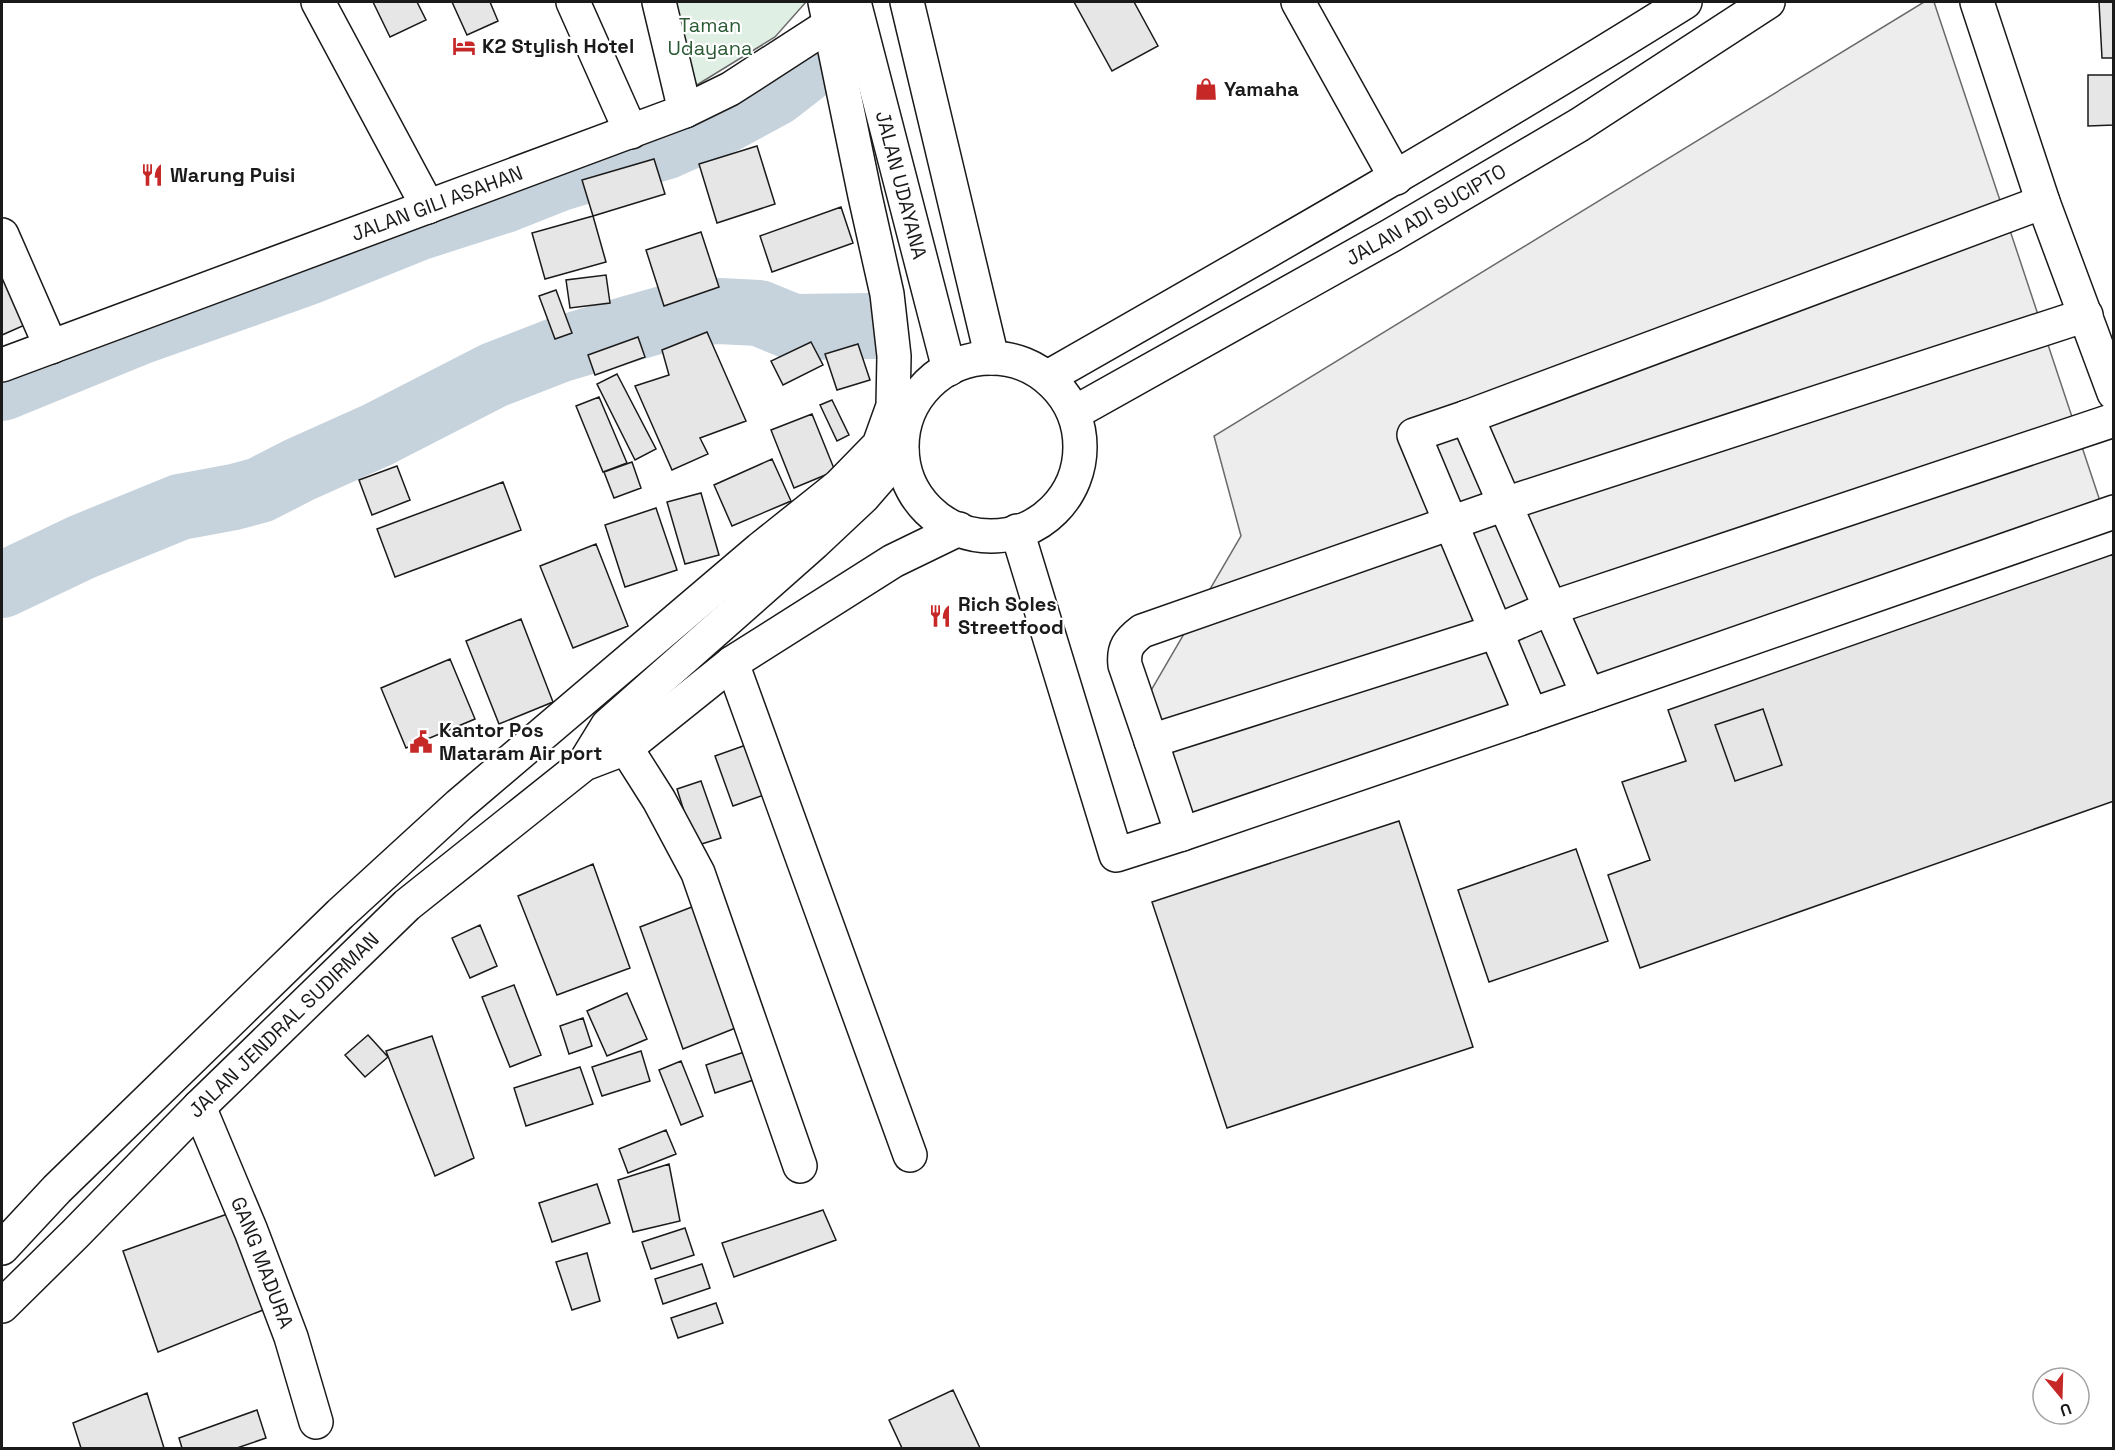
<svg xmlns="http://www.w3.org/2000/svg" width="2115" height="1450" viewBox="0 0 2115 1450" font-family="'Space Grotesk',sans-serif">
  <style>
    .green { fill: #e0efe3; stroke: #6a6a6a; stroke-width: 1.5 }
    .parking { fill: #ededed; stroke: #6a6a6a; stroke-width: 1.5 }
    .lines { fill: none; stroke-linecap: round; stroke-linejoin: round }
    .river { stroke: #c6d2dc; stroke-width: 66 }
    .building { fill: #e6e6e6; stroke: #1a1a1a; stroke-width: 1.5 }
    .minor-casing { stroke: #1a1a1a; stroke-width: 36 }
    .major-casing { stroke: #1a1a1a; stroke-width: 36 }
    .highway-casing { stroke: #1a1a1a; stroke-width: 36 }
    .minor { stroke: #fff; stroke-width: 33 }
    .major { stroke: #fff; stroke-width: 33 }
    .highway { stroke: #fff; stroke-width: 33 }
    .labels { text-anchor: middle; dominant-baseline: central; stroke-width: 4.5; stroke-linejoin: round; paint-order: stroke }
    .park-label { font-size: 20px; fill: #2b5a34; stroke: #fff }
    .poi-label { font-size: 20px; font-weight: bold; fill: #1a1a1a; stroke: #fff; text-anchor: start }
    .street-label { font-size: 20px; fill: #1a1a1a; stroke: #fff }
  </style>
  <rect width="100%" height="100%" fill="#fff"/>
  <path class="green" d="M666 2H806L775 37 687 91Z"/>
  <path class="parking" d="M1924 2H1934L2102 507 1190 828 1146 699 1241 536 1214 436Z"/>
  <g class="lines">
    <path class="river" d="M2 388 139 332 308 272 420 227 504 200 557 179 664 147 727 119 775 93 820 58
      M2 585 82 547 180 507 234 497 260 490 299 470 377 435 494 375 561 349 632 328 678 315 719 311 759 313 793 327 874 326"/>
  </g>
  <path class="building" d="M373 2H417L426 20 390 37Z
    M452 2H490L498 21 467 35Z
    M1074 2H1134L1158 46 1112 71Z
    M2099 2H2114V58H2102Z
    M2088 75H2114V125L2088 126Z
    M757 146 775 204 717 223 699 164Z
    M654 159 665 194 593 216 582 180Z
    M841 207 853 243 772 272 760 236Z
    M593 216 606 262 545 279 532 233Z
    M701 232 719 287 664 306 646 250Z
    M2 268 34 321 2 335Z
    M606 275 610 303 570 308 566 280Z
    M556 290 572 333 555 339 539 296Z
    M707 332 746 421 700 438 708 454 672 470 635 386 669 375 662 350Z
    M638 337 645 357 595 375 588 355Z
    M811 342 823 365 783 385 771 361Z
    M858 344 870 380 837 390 825 354Z
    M617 374 656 449 635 460 597 384Z
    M599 397 627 463 603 472 576 406Z
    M832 400 849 435 837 441 820 405Z
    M812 414 835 471 794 488 771 430Z
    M772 459 791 501 732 526 714 485Z
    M632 462 641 488 614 498 604 472Z
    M397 466 410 500 372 515 359 480Z
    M503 482 521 530 395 577 377 529Z
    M701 493 719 555 685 564 667 502Z
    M656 508 677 570 625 587 605 525Z
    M596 544 628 626 573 648 540 566Z
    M2114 554V801L1640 968 1608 875 1650 860 1622 782 1686 761 1668 710Z
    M521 619 553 702 499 724 466 641Z
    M450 659 475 719 406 748 381 688Z
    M1763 709 1782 765 1735 781 1715 725Z
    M746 745 764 795 733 806 715 756Z
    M701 781 721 838 695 846 677 789Z
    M1399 821 1473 1047 1227 1128 1152 902Z
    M1576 849 1608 941 1489 982 1458 890Z
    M593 864 630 968 557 995 518 896Z
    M697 905 738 1027 683 1049 640 927Z
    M480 925 497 966 470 978 452 938Z
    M514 985 541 1055 510 1067 482 997Z
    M627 993 647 1039 607 1056 587 1011Z
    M583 1018 592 1046 569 1054 560 1026Z
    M368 1035 388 1057 365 1077 345 1055Z
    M432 1036 474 1158 435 1176 386 1051Z
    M756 1048 765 1076 715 1093 706 1065Z
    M641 1051 650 1081 602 1096 592 1067Z
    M681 1061 703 1116 681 1125 659 1070Z
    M580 1067 593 1104 526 1126 514 1088Z
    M666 1130 676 1154 628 1173 619 1149Z
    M669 1164 680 1221 633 1232 618 1180Z
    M597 1184 610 1223 552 1242 539 1203Z
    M823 1210 836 1240 734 1277 722 1243Z
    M233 1212 268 1308 158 1352 123 1251Z
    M685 1228 694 1255 651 1269 642 1242Z
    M587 1253 600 1301 572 1310 556 1262Z
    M702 1264 710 1288 663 1304 655 1279Z
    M716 1303 723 1323 678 1338 671 1318Z
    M953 1390 980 1448H902L889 1420Z
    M147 1393 164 1448H81L73 1423Z
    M257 1410 266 1438 237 1448H182L179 1438Z"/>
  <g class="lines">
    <g class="minor-casing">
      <g id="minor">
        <path d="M318 2 428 207"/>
        <path d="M573 2 631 132"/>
        <path d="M659 2 685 111"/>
        <path d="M1298 2 1396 178"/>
        <path d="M1977 2 2043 202 2114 393"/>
        <path d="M2 235 51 347"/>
        <path id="s1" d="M2 365 685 111 730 89 846 14"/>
        <path d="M1467 417 1588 695"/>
        <path d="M1017 531 1116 855 1182 834 1531 715 2114 512"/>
        <path d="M732 663 910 1155"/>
        <path d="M1531 715 1414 435 1467 417 2043 202"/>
        <path d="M609 726 626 748 659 800 698 873 800 1166"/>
        <path d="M1151 741 1125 665C1123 648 1129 641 1142 631L1505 504 2086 315"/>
        <path d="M1182 834 1151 741 1497 631 1551 608 2114 420"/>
        <path id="s2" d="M199 1107 251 1231 291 1337 316 1422"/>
        <path d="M2 1248 57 1189 340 914 459 805 760 549 839 486 879 445 893 406 894 356 887 294 865 196 825 2"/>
      </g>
    </g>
    <g class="major-casing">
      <g id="major">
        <path id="s3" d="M854 2 949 369"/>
        <path d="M907 2 992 358"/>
      </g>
    </g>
    <g class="highway-casing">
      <g id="highway">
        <circle cx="991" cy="447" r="89"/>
        <path d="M1048 377C1262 255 1476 133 1685 2"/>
        <path id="s4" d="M1074 413 1390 236 1579 125 1768 2"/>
        <path d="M584 764 608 725 814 543 863 497 902 452"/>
        <path id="s5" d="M2 1306 76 1233 199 1107 407 905 584 764 626 748 732 663 893 561 959 529"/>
      </g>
    </g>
    <use href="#minor" class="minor"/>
    <use href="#major" class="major"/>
    <use href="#highway" class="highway"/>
  </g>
  <defs>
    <g id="hotel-bare" transform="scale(1.8)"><path d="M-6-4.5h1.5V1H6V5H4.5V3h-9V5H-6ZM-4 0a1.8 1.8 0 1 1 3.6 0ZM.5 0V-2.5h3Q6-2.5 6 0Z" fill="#c62828" stroke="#fff" stroke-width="2.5" paint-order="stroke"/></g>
    <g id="shop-bare" transform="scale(1.8)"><path d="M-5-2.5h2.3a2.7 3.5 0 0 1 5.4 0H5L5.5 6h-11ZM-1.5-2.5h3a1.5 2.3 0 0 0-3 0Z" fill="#c62828" stroke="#fff" stroke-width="2.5" paint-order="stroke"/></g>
    <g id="restaurant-bare" transform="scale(1.8)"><path d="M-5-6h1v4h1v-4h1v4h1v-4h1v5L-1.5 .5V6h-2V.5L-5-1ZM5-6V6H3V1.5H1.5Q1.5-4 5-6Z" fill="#c62828" stroke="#fff" stroke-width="2.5" paint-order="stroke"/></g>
    <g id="civic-bare" transform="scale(1.8)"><path d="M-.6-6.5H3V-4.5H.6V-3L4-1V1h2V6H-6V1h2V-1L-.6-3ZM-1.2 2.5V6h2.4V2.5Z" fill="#c62828" stroke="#fff" stroke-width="2.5" paint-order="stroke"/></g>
  </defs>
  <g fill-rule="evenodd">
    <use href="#hotel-bare" x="464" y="46"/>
    <use href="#shop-bare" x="1206" y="89"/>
    <use href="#restaurant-bare" x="152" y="175"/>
    <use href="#restaurant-bare" x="940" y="616"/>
    <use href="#civic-bare" x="421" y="742"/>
  </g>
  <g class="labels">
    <g class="park-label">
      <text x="710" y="25">Taman<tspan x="710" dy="23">Udayana</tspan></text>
    </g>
    <g class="poi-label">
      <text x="482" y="46">K2 Stylish Hotel</text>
      <text x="1224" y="89">Yamaha</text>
      <text x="170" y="175">Warung Puisi</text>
      <text x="958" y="604">Rich Soles<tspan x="958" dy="23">Streetfood</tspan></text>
      <text x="439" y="730">Kantor Pos<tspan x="439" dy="23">Mataram Air port</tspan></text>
    </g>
    <g class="street-label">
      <text stroke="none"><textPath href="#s3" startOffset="189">JALAN UDAYANA</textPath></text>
      <text stroke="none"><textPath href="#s1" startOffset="464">JALAN GILI ASAHAN</textPath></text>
      <text stroke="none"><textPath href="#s4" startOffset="404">JALAN ADI SUCIPTO</textPath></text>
      <text stroke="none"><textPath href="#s5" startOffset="398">JALAN JENDRAL SUDIRMAN</textPath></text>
      <text stroke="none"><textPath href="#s2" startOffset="168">GANG MADURA</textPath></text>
    </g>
  </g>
  <rect width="2115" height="1450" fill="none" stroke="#1a1a1a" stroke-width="6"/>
  <g transform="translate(2061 1396) rotate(161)"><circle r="28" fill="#ffffff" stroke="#a3a3a3" stroke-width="1.5"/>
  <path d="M0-4.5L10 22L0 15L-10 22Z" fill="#c62828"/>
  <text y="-9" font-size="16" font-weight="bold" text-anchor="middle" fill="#1a1a1a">U</text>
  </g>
</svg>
